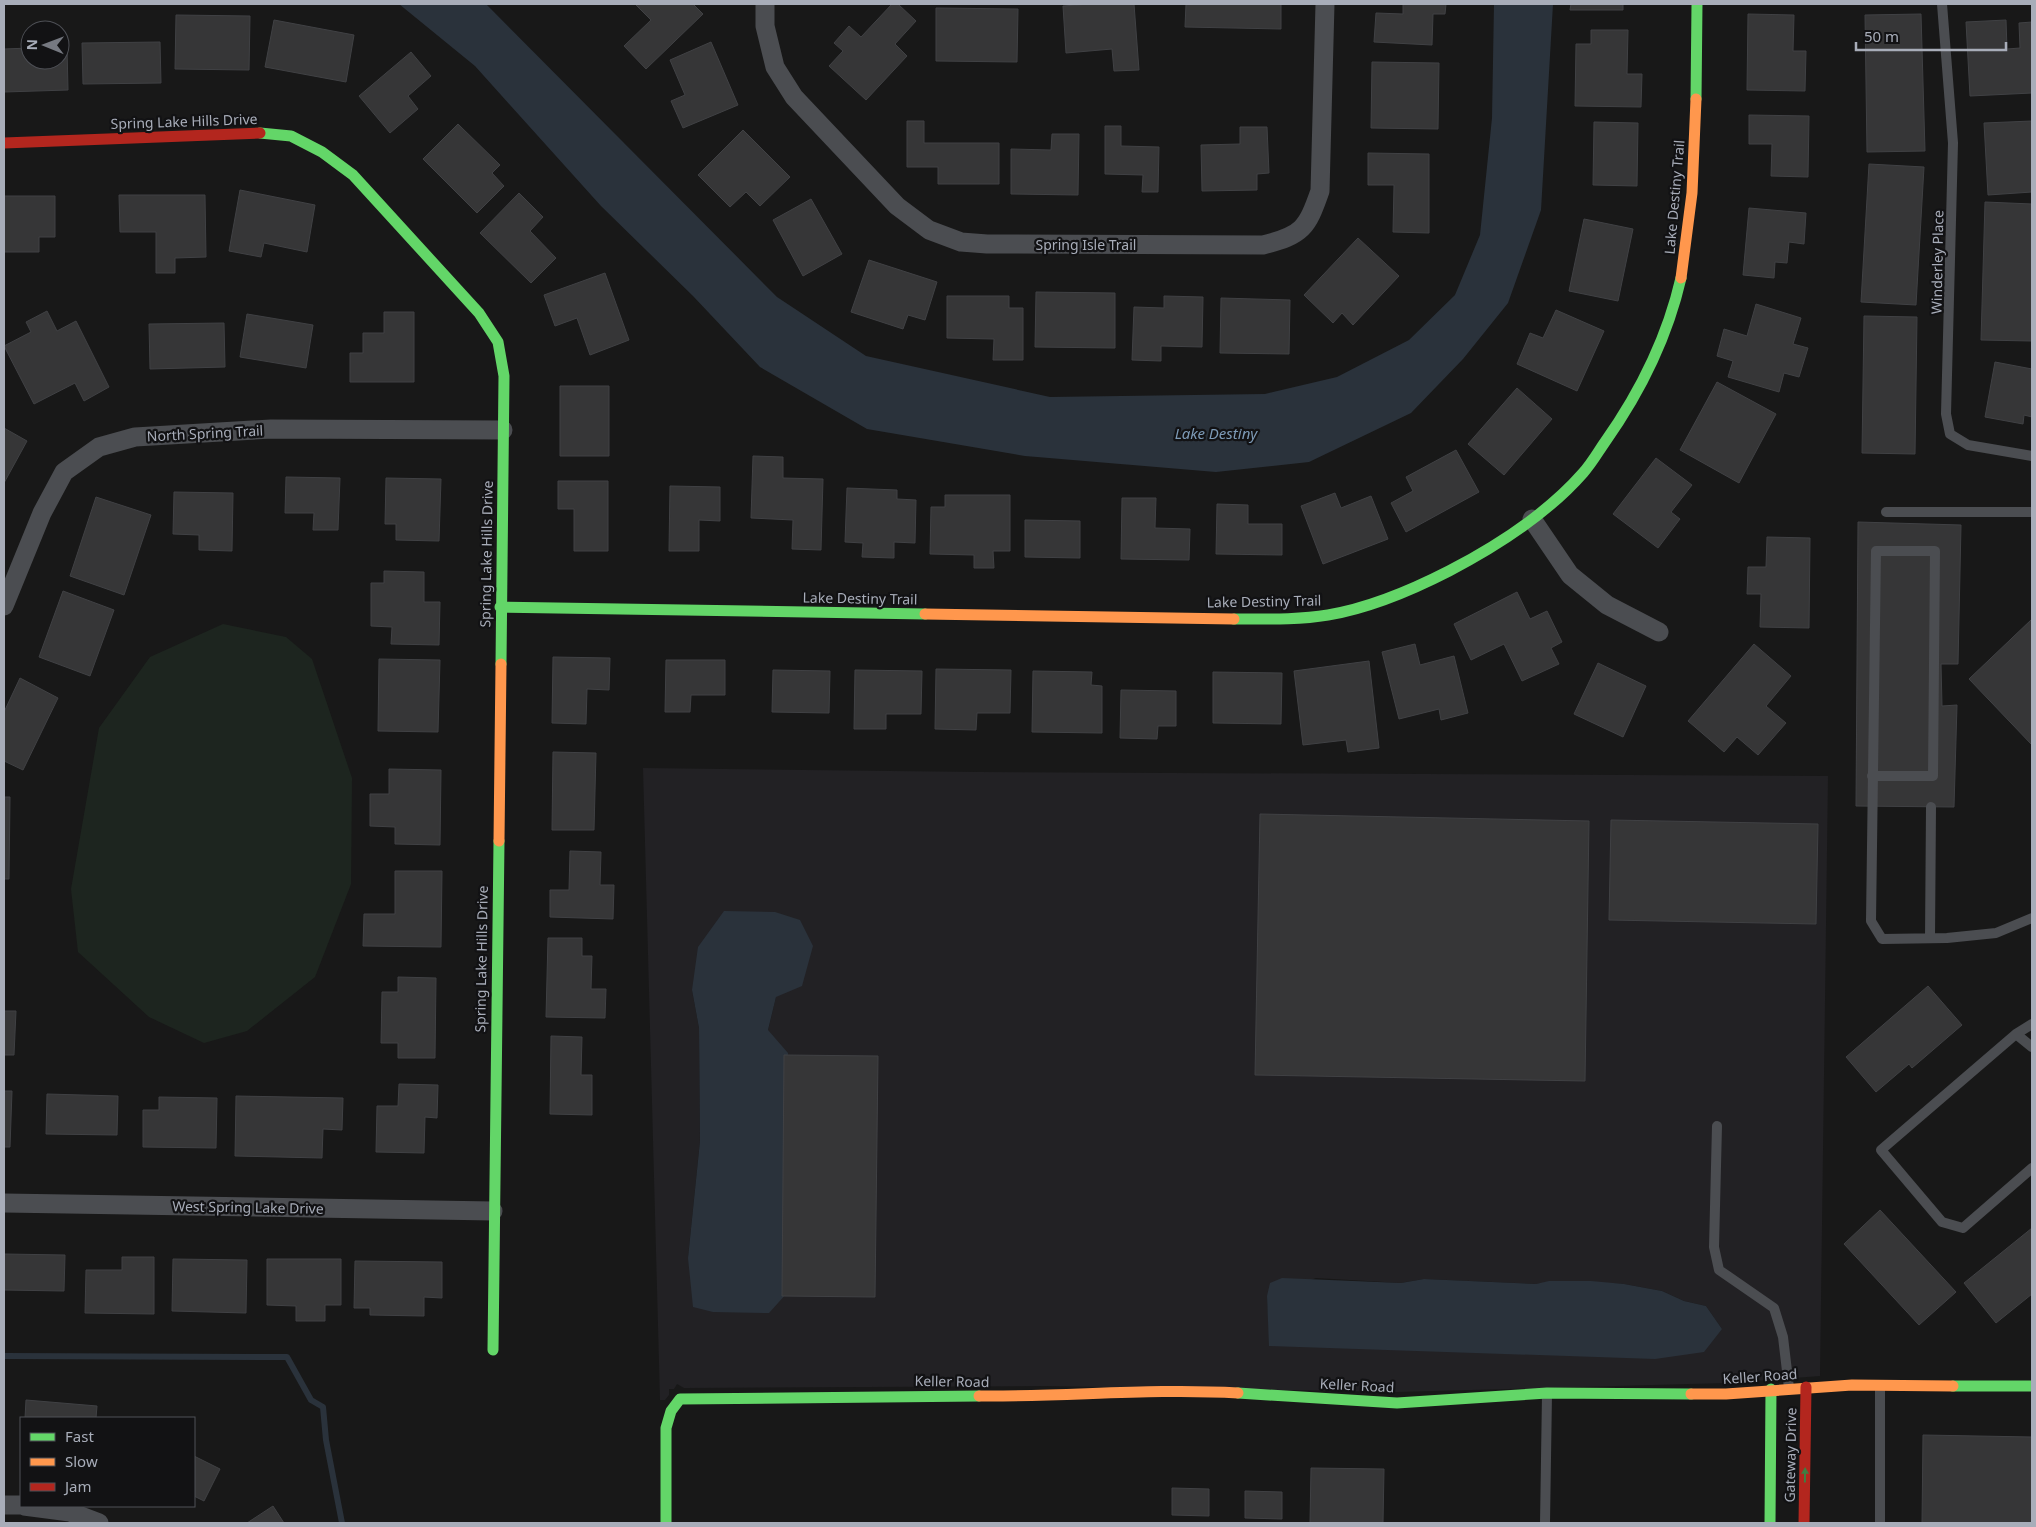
<svg xmlns="http://www.w3.org/2000/svg" width="2036" height="1527" viewBox="0 0 2036 1527" font-family="'Noto Sans',sans-serif">
  <style>
    .built { fill: #222124; fill-rule: evenodd }
    .green { fill: #1d251f }
    .water { fill: #2a323b }
    .lines { fill: none; stroke-linecap: round; stroke-linejoin: round }
    .stream { stroke: #2a323b; stroke-width: 6 }
    .building { fill: #363637; stroke: #404144 }
    .lane { stroke: #4b4d51; stroke-width: 10 }
    .street { stroke: #4b4d51; stroke-width: 19 }
    .fast { stroke: #63d668; stroke-width: 11 }
    .slow { stroke: #ff974d; stroke-width: 11 }
    .jam { stroke: #b3261e; stroke-width: 11 }
    .oneway { fill: #3f7e42 }
    .labels { text-anchor: middle; dominant-baseline: central; stroke-width: 4.5; stroke-linejoin: round; paint-order: stroke }
    .street-label { font-size: 14px; fill: #a8adb9; stroke: #121214 }
    .water-label { font-size: 15px; font-style: italic; fill: #7d9ab6; stroke: #121214 }
  </style>
  <rect width="100%" height="100%" fill="#181818"/>
  <path class="built" d="M643 768 978 772 1828 776 1820 1376 1726 1383 1397 1392 1045 1386 684 1388 677 1384 674 1389H669V1395L665 1400H660ZM692 990 776 997 768 1030 688 1258 700 1141 699 1028ZM1316 1278 1401 1283 1424 1279 1536 1284 1567 1281 1624 1284 1662 1291 1684 1301 1706 1306 1722 1329 1270 1346 1267 1296Z"/>
  <path class="green" d="M223 624 286 637 312 659 352 778 351 884 315 977 247 1031 204 1043 149 1017 78 952 71 889 99 728 150 657Z"/>
  <path class="water" d="M399 4H486L777 297 866 356 1050 397 1265 394 1337 377 1409 340 1455 295 1480 235 1492 118 1494 4H1553L1541 210 1508 303 1463 359 1411 413 1309 462 1216 472 1025 456 867 429 760 367 693 296 601 206 475 66Z
    M724 911 775 912 800 920 813 946 802 986 776 997 768 1030 788 1053 787 1293 769 1313 713 1312 693 1307 688 1258 700 1141 699 1028 692 990 698 947Z
    M1282 1278 1401 1283 1424 1279 1536 1284 1549 1281H1591L1624 1284 1662 1291 1684 1301 1706 1306 1722 1329 1704 1352 1655 1359 1269 1346 1267 1296 1270 1283Z"/>
  <g class="lines">
    <path class="stream" d="M4 1356 287 1357 311 1400 323 1407 326 1440 342 1523"/>
  </g>
  <path class="building" d="M635 4H693L703 14 646 69 624 46 651 20Z
    M892 4H898L916 21 895 44 907 56 866 100 829 66 843 51 834 43 849 26 861 37Z
    M1090 4H1134L1139 70 1114 71 1112 49 1066 53 1063 6Z
    M1186 4H1281V29L1185 27Z
    M1403 4H1446L1445 14H1433L1432 45 1374 42 1376 13 1403 14Z
    M1571 4H1623V10H1570Z
    M936 8 1018 9 1017 62 936 61Z
    M1748 14 1794 15 1793 51H1806L1805 91 1747 90Z
    M1921 14 1925 151 1867 152 1865 15Z
    M176 15 250 16 249 70 175 69Z
    M274 20 354 35 346 82 265 67Z
    M2006 20 2007 49 2020 48 2019 23 2032 22V93L1970 96 1966 22Z
    M1591 30H1628L1627 74H1642L1641 107 1575 106 1576 44H1591Z
    M160 42 161 83 83 84 82 43Z
    M711 42 738 105 683 128 671 101 685 95 670 60Z
    M60 47H67L68 90 4 92V49L30 48V60H60Z
    M411 52 431 76 408 96 418 109 390 133 359 96Z
    M1372 62 1439 63 1438 129 1371 128Z
    M1749 115 1809 116 1808 177 1771 176 1772 144H1749Z
    M907 121H924V143H999V184H938V167H907Z
    M2032 121V192L1988 195 1984 123Z
    M1594 122 1638 123 1637 186 1593 185Z
    M458 124 500 165 492 173 504 186 477 213 423 159Z
    M1105 126H1121V146L1159 147 1158 192H1142L1143 175 1105 174Z
    M1240 127H1267L1269 173 1257 174V190L1202 191 1201 145 1240 144Z
    M743 130 790 177 760 206 746 192 730 207 698 175Z
    M1052 134H1079L1078 195 1011 194V149L1051 150Z
    M1368 153 1429 154V233L1393 232 1394 185H1368Z
    M1869 164 1924 167 1916 305 1861 302Z
    M240 190 315 205 307 252 264 243 261 257 229 251Z
    M519 193 543 217 530 231 556 258 531 283 480 233Z
    M119 195H205L206 257 175 258V273H156V232H120Z
    M4 196H55V237H39V252H4Z
    M811 199 842 254 803 276 773 220Z
    M1985 202 2032 204V341L1981 340Z
    M1749 208 1806 213 1804 244 1789 242 1787 263 1775 262 1774 278 1743 275Z
    M1584 219 1633 229 1618 301 1569 291Z
    M1358 238 1399 276 1353 325 1342 313 1333 323 1304 295Z
    M869 260 937 282 925 320 908 315 903 329 851 312Z
    M605 273 629 340 590 355 577 318 555 326 544 295Z
    M1036 292 1115 293V348L1035 347Z
    M947 296H1009V308H1023V360H993L994 339 947 338Z
    M1164 296 1203 297 1202 347 1161 346V361L1132 360 1134 307 1164 308Z
    M1221 298 1290 300 1289 354 1220 353Z
    M1756 304 1801 318 1793 344 1808 348 1799 377 1784 373 1779 392 1728 377 1733 361 1717 356 1724 329 1747 336Z
    M1556 310 1604 331 1577 391 1517 364 1530 333 1543 338Z
    M47 311 57 331 76 321 109 387 84 401 75 383 34 404 4 346 31 332 26 322Z
    M384 312H414V382H350V353H363V333H384Z
    M247 314 313 325 306 368 240 357Z
    M1864 316 1917 317 1915 454 1862 453Z
    M224 323 225 367 150 369 149 324Z
    M1995 362 2032 369V417L2024 415 2023 424 1985 417Z
    M1717 382 1776 414 1739 483 1680 450Z
    M560 386H609V456H560Z
    M1517 388 1552 419 1504 475 1468 444Z
    M4 428 27 441 4 483Z
    M1456 450 1479 492 1406 532 1391 503 1413 491 1406 477Z
    M753 456 783 457V478L823 479 821 550 792 549 793 520 751 518Z
    M1656 458 1692 485 1671 512 1680 519 1658 548 1613 514Z
    M286 477 340 478 338 530H313L314 513H285Z
    M386 478 441 479 439 541 396 540V524H385Z
    M558 481H608V551H574V509H558Z
    M670 486 720 487V521L699 520V551H669Z
    M847 488 897 490V499L916 500 915 543 894 542V558L862 557 863 543 845 542Z
    M174 492 233 493 232 551 199 550V535L173 534Z
    M1335 493 1341 508 1371 496 1388 539 1323 564 1301 506Z
    M945 495H1010V551H993L994 568H974V555L930 554 931 507H945Z
    M96 497 151 515 124 595 70 576Z
    M1122 498H1156L1155 528 1190 529 1189 560 1121 559Z
    M1217 504 1248 505V524H1282V555L1216 554Z
    M1025 520 1080 521V558L1025 557Z
    M1858 522 1961 525 1958 664H1941L1942 706 1957 705 1954 807 1856 806Z
    M1767 537 1810 538 1809 628 1760 627 1761 594H1747L1748 567H1766Z
    M384 571 424 572V602H440L439 645 391 644 392 627 371 626V583H384Z
    M63 591 114 610 90 676 39 657Z
    M1517 592 1530 619 1547 611 1562 642 1551 648 1559 664 1522 681 1504 644 1471 660 1454 624Z
    M2032 619V745L1969 679Z
    M1415 644 1420 665 1454 656 1468 713 1441 720 1439 709 1399 719 1382 652Z
    M1754 644 1791 676 1766 706 1786 723 1758 755 1737 737 1724 752 1688 721Z
    M553 657 610 658 609 690 587 689 586 724 552 723Z
    M379 659 440 660 438 732 378 731Z
    M666 660H725V695H691L690 712H665Z
    M1369 661 1379 748 1348 752 1346 740 1303 745 1294 671Z
    M1598 663 1646 686 1623 737 1574 714Z
    M936 669 1011 670 1010 713H977L976 730 935 729Z
    M773 670 830 671 829 713 772 712Z
    M855 670 922 671 921 714H886V729H854Z
    M1033 671 1092 672 1091 685 1102 686V733L1032 732Z
    M1213 672 1282 673 1281 724 1213 723Z
    M20 678 58 698 23 770 4 761V712Z
    M1121 690 1176 691V726H1158L1157 739 1120 738Z
    M553 752 596 753 594 830H552Z
    M389 769 441 770 440 845 395 844V827L370 826V794H389Z
    M4 797H10L9 879H4Z
    M1260 814 1589 821 1585 1081 1255 1075Z
    M1611 820 1818 824 1816 924 1609 920Z
    M570 851 601 852 600 885H614L613 919 550 917V890H569Z
    M395 871H442L441 947 363 946 364 914H395Z
    M548 938H582V956H592L591 989H606L605 1018 546 1017Z
    M398 977 436 978 435 1058H398V1043H381L382 992H398Z
    M1928 986 1962 1025 1912 1068 1909 1064 1876 1092 1846 1057Z
    M4 1011H16L14 1055H4Z
    M551 1036 582 1037 581 1075H592V1115L550 1114Z
    M784 1055 878 1056 875 1297 782 1296Z
    M399 1084 438 1085 437 1118 425 1117 424 1153 376 1152 377 1106H398Z
    M4 1091H12L10 1147H4Z
    M47 1094 118 1096 117 1135 46 1134Z
    M236 1096 343 1098 342 1130 323 1129 322 1158 235 1156Z
    M159 1097 217 1098 216 1148 143 1147V1110H159Z
    M1880 1210 1956 1292 1919 1325 1844 1244Z
    M2032 1228V1294L1996 1323 1964 1283Z
    M4 1254 65 1255 64 1291 4 1290Z
    M122 1257H154V1314L85 1313 86 1270H122Z
    M173 1259 247 1260 246 1313 172 1311Z
    M267 1259H341V1305H325V1321H296V1306L267 1305Z
    M355 1261 442 1262V1298L424 1297V1316L370 1315V1308H354Z
    M26 1400 97 1406 96 1418H25Z
    M1923 1435 2032 1437V1523H1922Z
    M194 1456 220 1469 204 1501 194 1496Z
    M1311 1468 1384 1469 1383 1523H1310Z
    M1172 1488 1209 1489V1516L1172 1515Z
    M1245 1491 1282 1492V1519L1245 1518Z
    M273 1506 284 1523H247Z"/>
  <g class="lines">
    <path class="lane" d="M1942 4 1953 143 1946 414 1950 434 1968 445 2032 456
      M1886 512H2032
      M1872 776H1933L1935 551H1876L1871 921 1882 939 1947 938 1996 933 2032 918
      M1930 938 1931 807
      M2032 1024 2016 1034 1881 1150 1942 1222 1963 1228 2032 1168
      M2016 1034 2032 1047
      M1717 1126 1714 1247 1719 1270 1774 1308 1783 1337 1789 1388
      M1545 1523 1547 1394
      M1880 1523V1386"/>
    <path class="street" d="M765 4V26L775 67 794 97 897 206 929 230 961 242 987 244 1263 245C1303 235 1307 228 1320 191L1325 4
      M1532 519 1570 575 1607 605 1659 632
      M4 606 42 513 64 472 99 447 135 437 271 429 503 430
      M4 1203 493 1211
      M4 1505H21
      M24 1506 70 1512 99 1523"/>
    <path class="fast" d="M1696 99 1697 4
      M260 133 291 136 322 152 353 175 479 313 498 342 504 376 501 664
      M500 607 925 614
      M1234 619C1265 619 1298 620 1328 615 1370 608 1412 590 1449 571 1497 546 1547 514 1583 473 1592 463 1598 452 1605 442 1641 391 1667 339 1681 278
      M493 1350 499 841
      M1953 1386H2032
      M1238 1393 1397 1403 1547 1393 1691 1394
      M666 1523V1428L671 1411 680 1399 979 1396
      M1770 1523 1771 1389"/>
    <path class="slow" d="M1681 278 1692 193 1696 99
      M925 614 1234 619
      M499 841 501 664
      M1691 1394H1726L1852 1385 1953 1386
      M979 1396C1065 1397 1152 1388 1238 1393"/>
    <path class="jam" d="M4 143 260 133
      M1804 1523 1806 1387"/>
  </g>
  <defs><path id="oneway-solid" d="M-6-.8H1V-3.2L6.5 0L1 3.2V.8H-6Z" transform="scale(1.25)"/></defs>
  <use class="oneway" href="#oneway-solid" transform="translate(1805 1475) rotate(-89)"/>
  <g class="labels">
    <g class="street-label">
      <text transform="translate(184 121) rotate(-2)">Spring Lake Hills Drive</text>
      <text transform="translate(1674 197) rotate(-85)">Lake Destiny Trail</text>
      <text x="1086" y="244">Spring Isle Trail</text>
      <text transform="translate(1937 262) rotate(-89)">Winderley Place</text>
      <text transform="translate(205 433) rotate(-3)">North Spring Trail</text>
      <text transform="translate(486 554) rotate(-89)">Spring Lake Hills Drive</text>
      <text transform="translate(860 598) rotate(1)">Lake Destiny Trail</text>
      <text transform="translate(1264 601) rotate(-1)">Lake Destiny Trail</text>
      <text transform="translate(481 959) rotate(-89)">Spring Lake Hills Drive</text>
      <text transform="translate(248 1207) rotate(1)">West Spring Lake Drive</text>
      <text transform="translate(1760 1376) rotate(-4)">Keller Road</text>
      <text transform="translate(952 1381) rotate(1)">Keller Road</text>
      <text transform="translate(1357 1385) rotate(3)">Keller Road</text>
      <text transform="translate(1790 1455) rotate(-89)">Gateway Drive</text>
    </g>
    <g class="water-label">
      <text x="1216" y="433">Lake Destiny</text>
    </g>
  </g>
  <rect width="2036" height="1527" fill="none" stroke="#a8adb9" stroke-width="10"/>
  <rect x="20" y="1417" width="175" height="90" fill="#121214" stroke="#4e5056"/>
  <rect x="30" y="1433" width="25" height="8" fill="#63d668" stroke="#4e5056"/>
  <text x="65" y="1442" font-size="15" fill="#a8adb9">Fast</text>
  <rect x="30" y="1458" width="25" height="8" fill="#ff974d" stroke="#4e5056"/>
  <text x="65" y="1467" font-size="15" fill="#a8adb9">Slow</text>
  <rect x="30" y="1483" width="25" height="8" fill="#b3261e" stroke="#4e5056"/>
  <text x="65" y="1492" font-size="15" fill="#a8adb9">Jam</text>
  <g transform="translate(45 45) rotate(271)"><circle r="24" fill="#121214" stroke="#4e5056"/>
  <path d="M0-4L9 19L0 12L-9 19Z" fill="#767981"/>
  <text y="-8" font-size="14" font-weight="bold" text-anchor="middle" fill="#a8adb9">N</text>
  </g>
  <path d="M1856 42v8h150v-8" fill="none" stroke="#a8adb9" stroke-width="2.5"/>
  <text x="1864" y="42" font-size="15" fill="#a8adb9" stroke="#121214" stroke-width="4" paint-order="stroke">50 m</text>
</svg>
